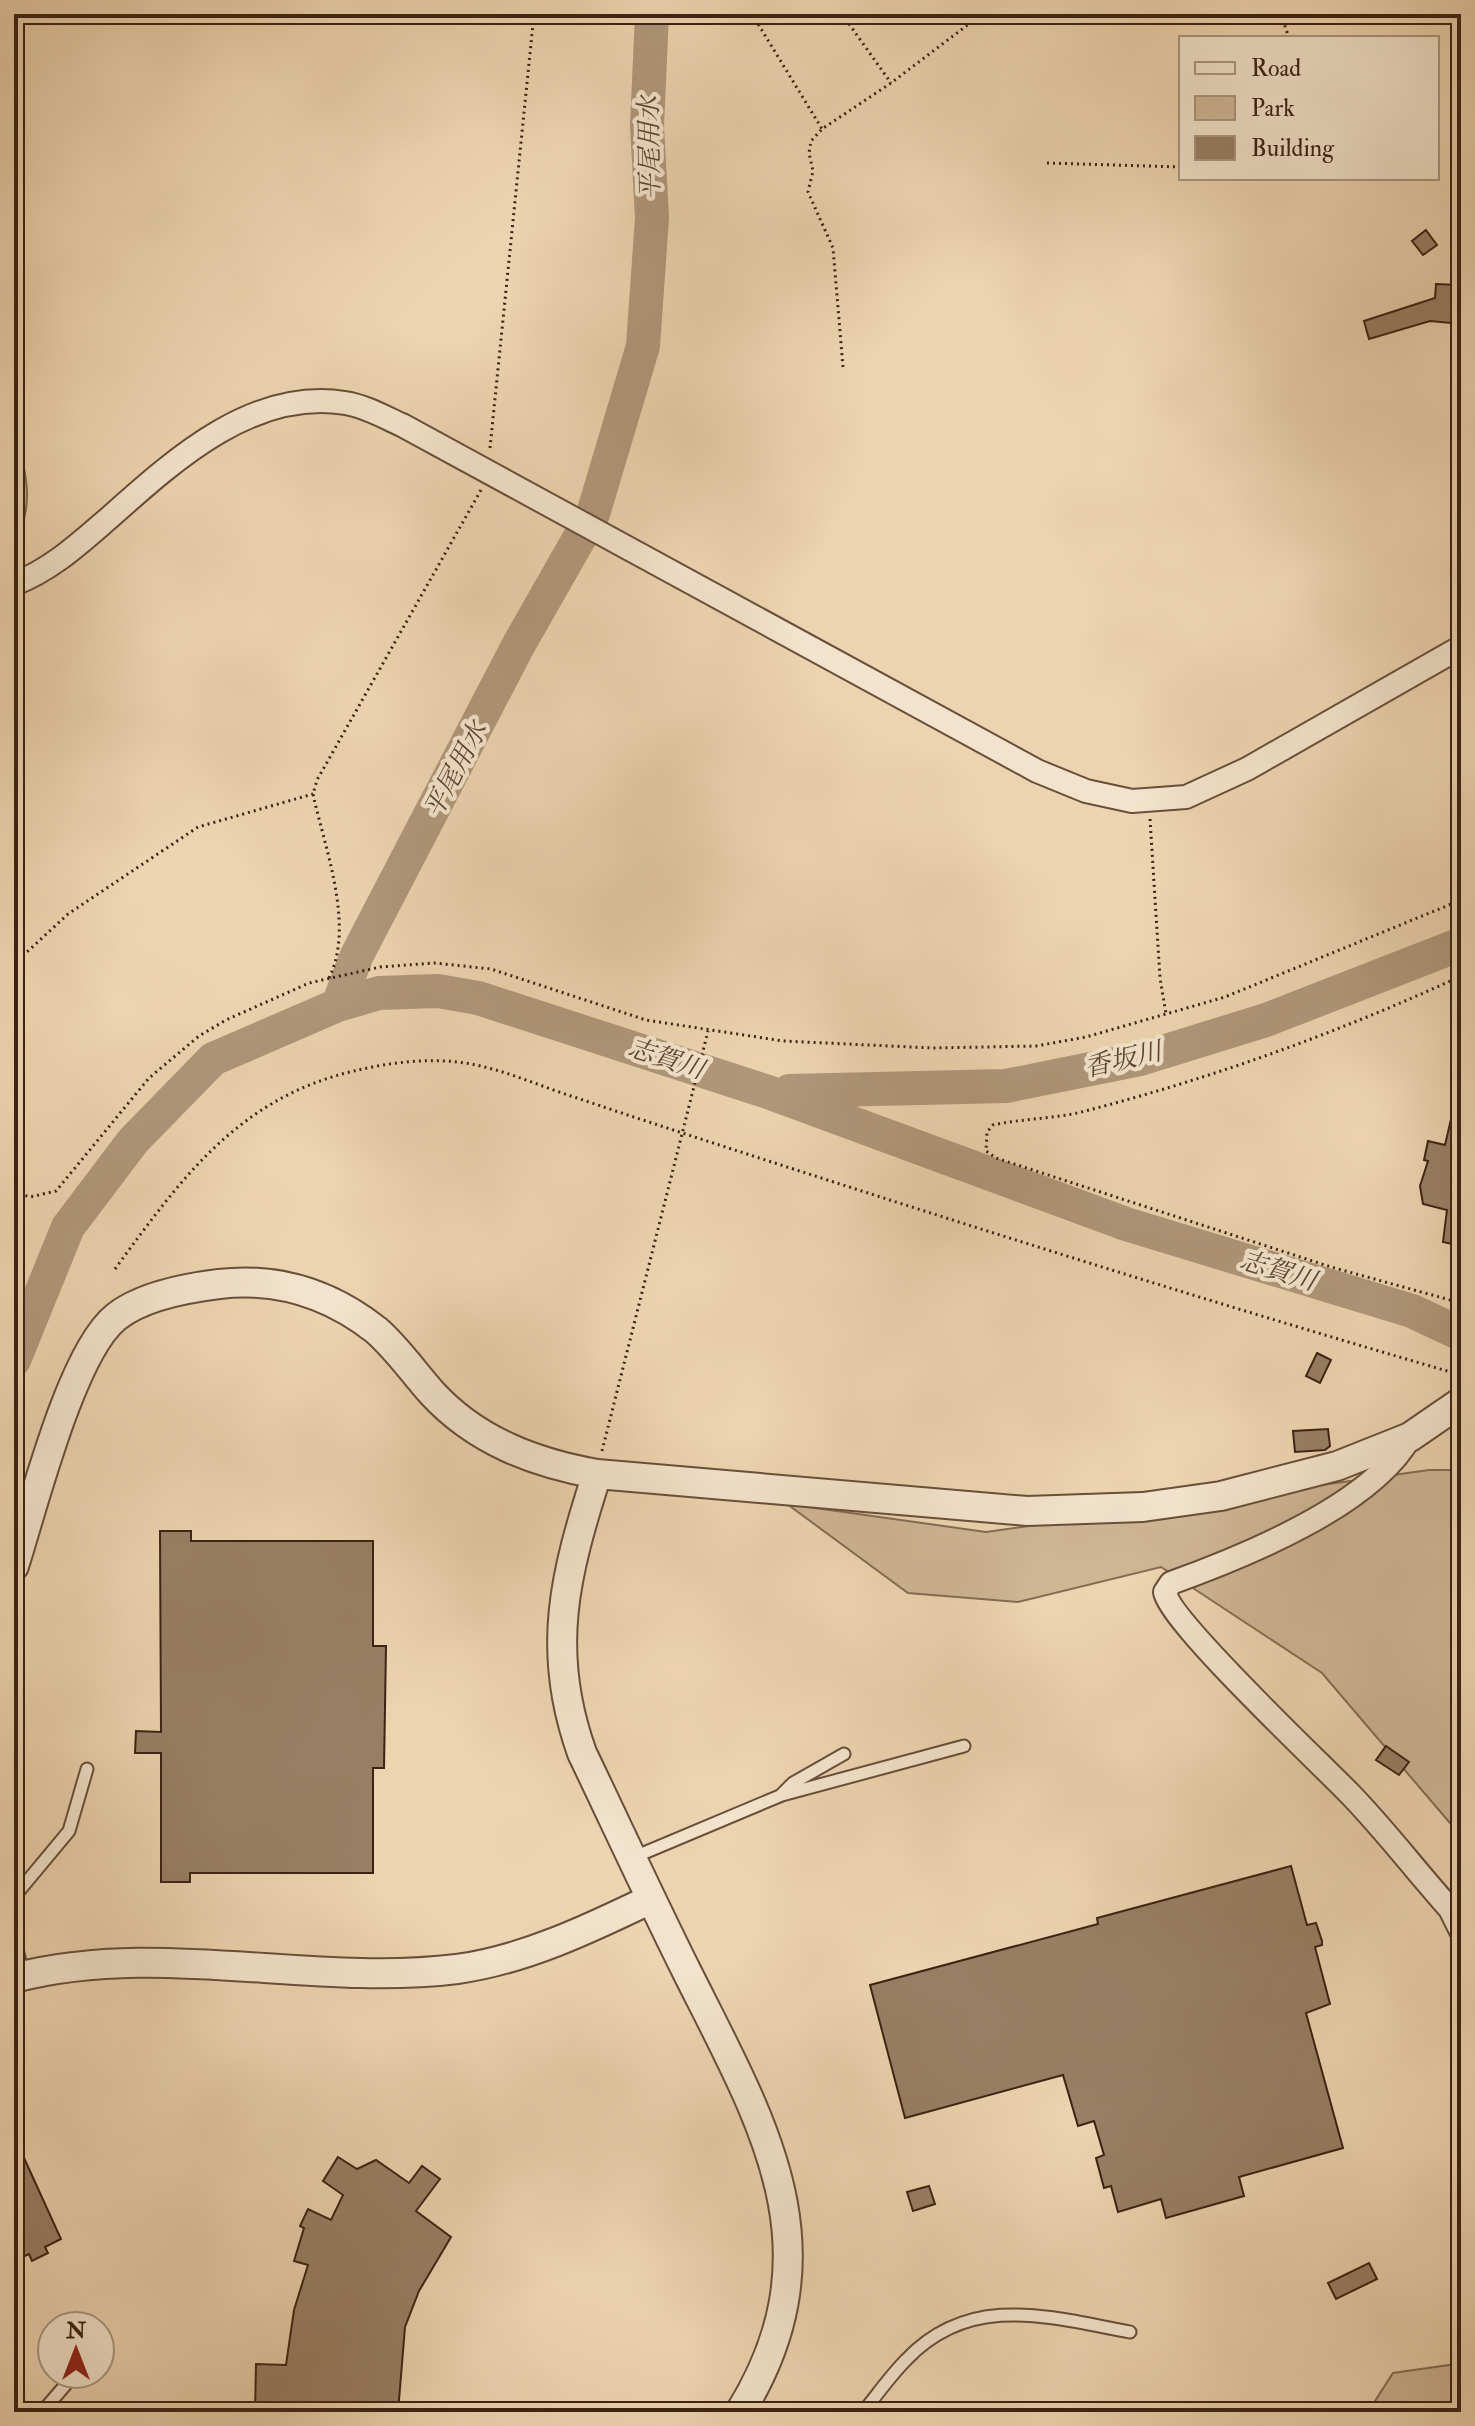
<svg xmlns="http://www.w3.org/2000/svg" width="1475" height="2426" viewBox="0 0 1475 2426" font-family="'IM FELL Double Pica','Noto Serif JP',serif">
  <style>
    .green { fill: #cfb695; stroke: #856c54; stroke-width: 2 }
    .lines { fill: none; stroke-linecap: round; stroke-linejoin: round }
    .river { stroke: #b0977b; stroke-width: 34 }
    .building { fill: #987f65; stroke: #3b2214; stroke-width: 2 }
    .service-casing { stroke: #684e3b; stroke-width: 15 }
    .minor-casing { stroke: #684e3b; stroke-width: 26 }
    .tertiary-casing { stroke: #684e3b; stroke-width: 32 }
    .path { stroke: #3b2214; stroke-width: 3; stroke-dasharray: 2 4; stroke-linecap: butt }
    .service { stroke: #f3e3cc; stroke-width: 11 }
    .minor { stroke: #f3e3cc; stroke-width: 22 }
    .tertiary { stroke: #f3e3cc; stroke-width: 28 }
    .labels { text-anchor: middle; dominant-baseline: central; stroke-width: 8; stroke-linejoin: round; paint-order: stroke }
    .water-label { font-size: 26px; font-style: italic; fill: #5e4533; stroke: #f3e3cc }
  </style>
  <rect width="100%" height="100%" fill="#edd4b0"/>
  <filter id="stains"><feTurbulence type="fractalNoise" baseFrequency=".0025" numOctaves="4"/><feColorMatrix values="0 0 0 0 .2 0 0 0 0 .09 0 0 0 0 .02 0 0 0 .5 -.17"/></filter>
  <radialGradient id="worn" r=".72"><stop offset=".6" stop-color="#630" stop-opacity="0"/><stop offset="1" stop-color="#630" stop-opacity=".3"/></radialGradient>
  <path class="green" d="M14 431C26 471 36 505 14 544Z
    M1429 1470H1461V1836L1322 1673 1161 1567 1018 1602 908 1593 787 1504 986 1532Z
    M1461 2359V2412H1368L1393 2373 1456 2364Z"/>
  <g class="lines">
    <path class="river" d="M593 514 643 346 652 218 647 126 652 14
      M338 1005 357 955 519 644 580 537
      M789 1091 1006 1086 1140 1059 1266 1020 1461 944
      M14 1360 68 1227 133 1141 213 1059 338 1005 379 993 438 991 478 998 768 1092 1126 1224 1412 1311 1461 1334"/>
  </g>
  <path class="building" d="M1426 230 1437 245 1423 255 1412 241Z
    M1436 284 1459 285 1461 324 1430 321 1369 339 1364 321 1435 298Z
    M1455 1102 1461 1103V1246L1443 1242 1447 1210 1423 1204 1420 1186 1428 1161 1424 1160 1428 1141 1445 1145Z
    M1317 1353 1331 1360 1320 1383 1306 1376Z
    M1328 1429 1330 1446 1325 1450 1295 1452 1293 1431Z
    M160 1531H191V1541H373V1646H386L384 1768H373V1873H190V1882H161V1753H135L136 1731 161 1732Z
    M1386 1746 1409 1762 1399 1775 1376 1760Z
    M1291 1866 1307 1925 1316 1923 1322 1941V1945L1315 1947 1330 2004 1306 2013 1343 2148 1239 2177 1244 2196 1166 2218 1161 2199 1118 2212 1111 2186 1104 2188 1096 2158 1104 2155 1094 2121 1078 2126 1063 2075 905 2118 870 1985 1098 1924 1097 1918Z
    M14 2136 61 2239 45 2247 48 2253 32 2261 29 2254 14 2261Z
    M338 2157 357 2169 376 2160 409 2183 422 2166 440 2179 416 2211 451 2237 419 2291 405 2327 398 2412H255L256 2364 286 2365 294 2310 308 2265 294 2261 304 2228 300 2226 308 2209 331 2220 343 2195 323 2181Z
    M929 2186 935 2204 913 2211 907 2192Z
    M1369 2263 1377 2279 1336 2299 1328 2283Z"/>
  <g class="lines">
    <g class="service-casing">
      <path id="service" d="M782 1794 793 1783 844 1754
        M632 1858 782 1795 964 1746
        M14 1897 69 1831 87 1769
        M14 1936 23 1975
        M42 2412 75 2374
        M863 2412C877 2395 890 2376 906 2360 970 2292 1050 2317 1130 2332"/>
    </g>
    <g class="minor-casing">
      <path id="minor" d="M14 584C51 570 80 543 109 518 173 461 252 388 345 403 365 406 384 417 402 425L1037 771 1086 791 1132 801 1186 797 1247 769 1461 647
        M1410 1437C1371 1506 1243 1557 1171 1583L1165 1592C1169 1621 1320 1763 1350 1794 1385 1830 1416 1871 1450 1909L1461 1931"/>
    </g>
    <g class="tertiary-casing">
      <path id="tertiary" d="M597 1474C565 1574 545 1650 582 1753 617 1826 651 1900 687 1972 762 2122 841 2249 740 2412
        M14 1566C33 1507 71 1353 116 1317 142 1296 186 1288 219 1284 278 1277 329 1293 376 1330 397 1348 414 1373 432 1393 476 1441 535 1463 597 1474L1027 1511 1143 1507 1221 1496 1337 1466 1410 1437 1461 1402
        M14 1978C159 1940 310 1987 457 1969 524 1960 591 1928 651 1899"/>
    </g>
    <path class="path" d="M752 14 822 129
      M842 14 891 83
      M1281 14 1289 38
      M1047 163 1181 167
      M843 367 833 248 808 192 813 171 809 153 811 141 822 129 891 83 982 14
      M490 448 534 14
      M1150 819 1160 978 1166 1014
      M14 964 68 914 198 827 313 794
      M1461 976C1342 1031 1216 1077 1089 1110 1058 1119 1025 1118 993 1125L987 1132 986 1151 996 1158 1331 1267 1461 1303
      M329 978C355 926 325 849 313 794L317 780 481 490
      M14 1192 30 1197 56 1191 149 1078 199 1036 226 1020 309 983 380 967 434 963 491 969 646 1020 783 1041 933 1048 1036 1046 1086 1037 1225 997 1461 900
      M115 1269C181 1179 238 1098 354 1071 391 1062 434 1057 471 1064 508 1071 542 1087 577 1098 645 1121 713 1143 781 1165 1007 1238 1233 1309 1461 1375
      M602 1451 708 1031"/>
    <use href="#service" class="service"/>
    <use href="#minor" class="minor"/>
    <use href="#tertiary" class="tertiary"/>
  </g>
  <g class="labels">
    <g class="water-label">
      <text transform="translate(650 148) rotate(-91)">平尾用水</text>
      <text transform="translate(456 770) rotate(-62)">平尾用水</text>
      <text transform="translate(666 1059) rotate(18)">志賀川</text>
      <text transform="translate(1123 1060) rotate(-13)">香坂川</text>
      <text transform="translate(1278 1271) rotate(17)">志賀川</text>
    </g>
  </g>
  <rect width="1475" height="2426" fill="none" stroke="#edd4b0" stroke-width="48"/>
  <rect x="16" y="16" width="1443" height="2394" fill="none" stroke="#3b2214" stroke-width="4"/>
  <rect x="24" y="24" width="1427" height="2378" fill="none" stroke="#3b2214" stroke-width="2"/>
  <rect x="1179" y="36" width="260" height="144" fill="#f3e3cc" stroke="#a99682" stroke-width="2"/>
  <rect x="1195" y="62" width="40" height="12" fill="#f3e3cc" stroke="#a99682" stroke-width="2"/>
  <text x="1251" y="76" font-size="24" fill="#3b2214">Road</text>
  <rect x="1195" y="96" width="40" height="24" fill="#cfb695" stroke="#a99682" stroke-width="2"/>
  <text x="1251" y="116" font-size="24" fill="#3b2214">Park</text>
  <rect x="1195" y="136" width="40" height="24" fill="#987f65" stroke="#a99682" stroke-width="2"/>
  <text x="1251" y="156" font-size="24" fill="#3b2214">Building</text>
  <g transform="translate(76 2350)"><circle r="38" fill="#f3e3cc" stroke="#a99682" stroke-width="2"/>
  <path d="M0-6L14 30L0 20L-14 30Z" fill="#8f2418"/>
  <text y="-12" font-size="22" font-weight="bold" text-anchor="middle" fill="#3b2214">N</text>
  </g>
  <rect width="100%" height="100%" filter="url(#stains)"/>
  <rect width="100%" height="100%" fill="url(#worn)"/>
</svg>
